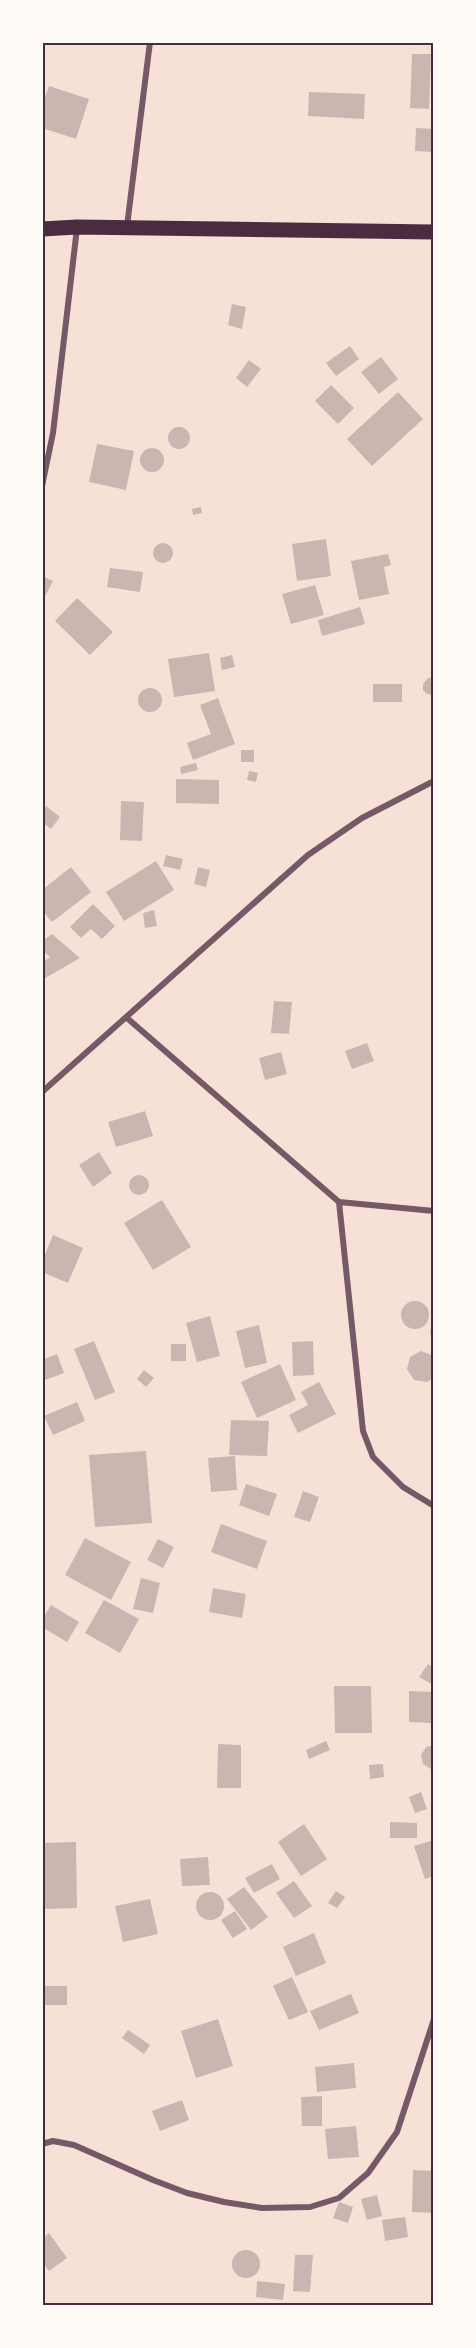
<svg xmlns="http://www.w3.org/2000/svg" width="476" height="2348" viewBox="0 0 476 2348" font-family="'IBM Plex Sans',sans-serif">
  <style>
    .building { fill: #ccb4b1 }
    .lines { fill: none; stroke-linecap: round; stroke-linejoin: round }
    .minor { stroke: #755966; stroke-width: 6 }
    .primary { stroke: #4a2c40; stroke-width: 15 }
    .neatline { fill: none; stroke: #4a2c40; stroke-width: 2 }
  </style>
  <rect width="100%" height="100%" fill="#f7e1d7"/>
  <path class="building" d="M412 54H431L429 109 410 108Z
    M49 86 89 99 76 139 42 128V106Z
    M309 92 365 94 364 119 308 116Z
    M416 128 434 129V152L415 151Z
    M232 304 246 307 242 329 228 325Z
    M350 346 359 359 336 376 326 363Z
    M381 357 398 379 379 394 361 372Z
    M249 360 261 369 247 387 236 378Z
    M331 385 354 408 338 424 315 401Z
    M398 392 423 419 372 466 347 439Z
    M168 438a11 11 0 1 1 22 0a11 11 0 1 1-22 0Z
    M97 444 134 451 126 490 89 482Z
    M140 460a12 12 0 1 1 24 0a12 12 0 1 1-24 0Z
    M201 507 202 513 193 515 192 509Z
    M326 539 331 576 297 581 292 544Z
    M153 553a10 10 0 1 1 20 0a10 10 0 1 1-20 0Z
    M388 554 391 565 384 567 389 594 359 600 351 561Z
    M110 568 143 572 140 592 107 587Z
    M42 576 53 581 42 602Z
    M315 585 324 615 291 624 282 594Z
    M77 598 113 632 90 655 55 621Z
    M360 607 365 624 322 636 318 620Z
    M209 653 215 691 174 697 168 659Z
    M232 655 235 667 222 670 220 658Z
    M428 678H434V695L427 694 423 690V684Z
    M373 684H402V702H373Z
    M138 700a12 12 0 1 1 24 0a12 12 0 1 1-24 0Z
    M218 698 235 744 193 760 187 743 211 734 200 705Z
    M241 750H254V762H241Z
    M196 763 198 770 181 774 180 767Z
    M249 771 258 773 256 782 247 780Z
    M176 779 219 780V804L176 803Z
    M121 801 144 802 142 841 120 840Z
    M46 806 60 817 51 829 42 822V812Z
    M166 855 183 859 180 870 163 866Z
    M156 861 174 890 124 921 106 892Z
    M71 867 91 892 52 922 42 910V890Z
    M198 867 210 870 206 887 194 884Z
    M93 904 115 926 102 939 91 929 81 938 70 927Z
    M154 910 157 926 145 928 143 913Z
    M52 934 80 958 42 980V962L50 957 42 950V941Z
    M274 1001 292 1002 289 1034 271 1033Z
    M367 1043 374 1061 352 1069 345 1051Z
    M281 1052 287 1074 265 1080 259 1058Z
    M145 1111 153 1136 116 1147 108 1122Z
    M99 1152 112 1173 93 1187 79 1165Z
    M129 1185a10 10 0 1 1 20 0a10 10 0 1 1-20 0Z
    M162 1200 191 1247 153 1270 124 1223Z
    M53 1235 83 1248 68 1283 42 1272V1262Z
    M401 1315a14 14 0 1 1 28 0a14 14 0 1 1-28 0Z
    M210 1316 220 1356 197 1362 186 1323Z
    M433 1319H434L433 1344 430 1332Z
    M259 1325 267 1363 245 1368 236 1331Z
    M94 1341 115 1392 95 1400 74 1349Z
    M313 1341 314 1375 293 1376 292 1342Z
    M171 1344H186V1361H171Z
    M421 1351 434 1356V1377L427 1382 414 1380 407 1369 410 1357Z
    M57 1354 64 1373 42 1381V1360Z
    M280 1364 296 1400 257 1418 241 1382Z
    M144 1370 154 1378 146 1387 137 1379Z
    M319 1382 336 1414 298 1433 289 1415 308 1405 301 1392Z
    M77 1402 85 1421 53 1435 44 1416Z
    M231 1420 269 1421 267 1456 229 1455Z
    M146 1451 152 1523 95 1527 89 1455Z
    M235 1456 237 1490 211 1492 208 1458Z
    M246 1484 277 1494 269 1516 239 1505Z
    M303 1491 319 1497 310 1522 294 1517Z
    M221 1524 267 1541 257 1569 211 1552Z
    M85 1538 131 1562 111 1600 65 1575Z
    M158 1539 174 1547 163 1568 147 1560Z
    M141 1578 160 1583 153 1613 133 1609Z
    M213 1588 246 1594 242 1618 209 1612Z
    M104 1600 139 1619 120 1653 85 1633Z
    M51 1605 79 1622 67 1642 42 1627V1620Z
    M428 1664 434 1668 433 1685 419 1677Z
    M334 1686H371L372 1733H335Z
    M409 1691 432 1692 431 1723 409 1722Z
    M326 1741 330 1750 309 1759 306 1750Z
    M218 1744 241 1745V1788H217Z
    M434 1745V1769H431L423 1764 421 1755 426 1747Z
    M383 1764 384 1777 370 1779 369 1765Z
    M421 1792 427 1809 415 1813 409 1797Z
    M390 1822 417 1823V1838H390Z
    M304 1824 327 1859 301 1876 278 1842Z
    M434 1840V1876L425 1879 414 1846Z
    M76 1842 77 1908 42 1909V1843Z
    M208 1857 210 1885 182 1886 180 1859Z
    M272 1864 280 1879 254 1893 245 1878Z
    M294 1881 312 1906 294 1918 276 1893Z
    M244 1887 268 1917 251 1930 227 1899Z
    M336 1891 345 1897 337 1908 328 1903Z
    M196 1906a14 14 0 1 1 28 0a14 14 0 1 1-28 0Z
    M150 1899 158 1934 123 1942 115 1906Z
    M235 1911 247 1929 233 1938 221 1920Z
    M314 1933 326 1963 296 1976 283 1947Z
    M292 1977 308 2012 289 2020 273 1986Z
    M42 1986H67V2005H42Z
    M351 1994 359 2013 319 2030 310 2011Z
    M218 2019 233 2066 196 2078 181 2031Z
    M128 2030 150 2045 144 2054 122 2038Z
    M354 2063 356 2088 317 2092 315 2067Z
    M322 2096V2126H302L301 2097Z
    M182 2100 189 2120 160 2131 152 2111Z
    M356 2126 359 2157 328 2159 325 2129Z
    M413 2170 434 2171V2213L412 2212Z
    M377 2195 382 2216 367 2220 361 2199Z
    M339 2202 353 2207 348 2223 333 2218Z
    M405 2217 408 2237 385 2241 382 2220Z
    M49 2233 67 2258 49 2271 42 2262V2239Z
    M232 2264a14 14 0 1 1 28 0a14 14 0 1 1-28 0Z
    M295 2255H313L310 2292 293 2291Z
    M257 2281 285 2284 283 2300 256 2297Z"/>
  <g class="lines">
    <path class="minor" d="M127 226 150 42
      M42 486 53 433 77 228
      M127 1018 339 1202 434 1211
      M42 1092 308 855 362 818 434 781
      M339 1202 363 1431 373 1457 403 1487 434 1506
      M42 2144 53 2141 74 2145 153 2180 187 2193 224 2202 262 2208 310 2207 339 2198 368 2173 397 2132 434 2019"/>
    <path class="primary" d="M42 229 77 227 434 232"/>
  </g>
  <rect width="476" height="2348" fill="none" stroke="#fffaf5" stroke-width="87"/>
  <rect x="44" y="44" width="388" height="2260" class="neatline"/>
</svg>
